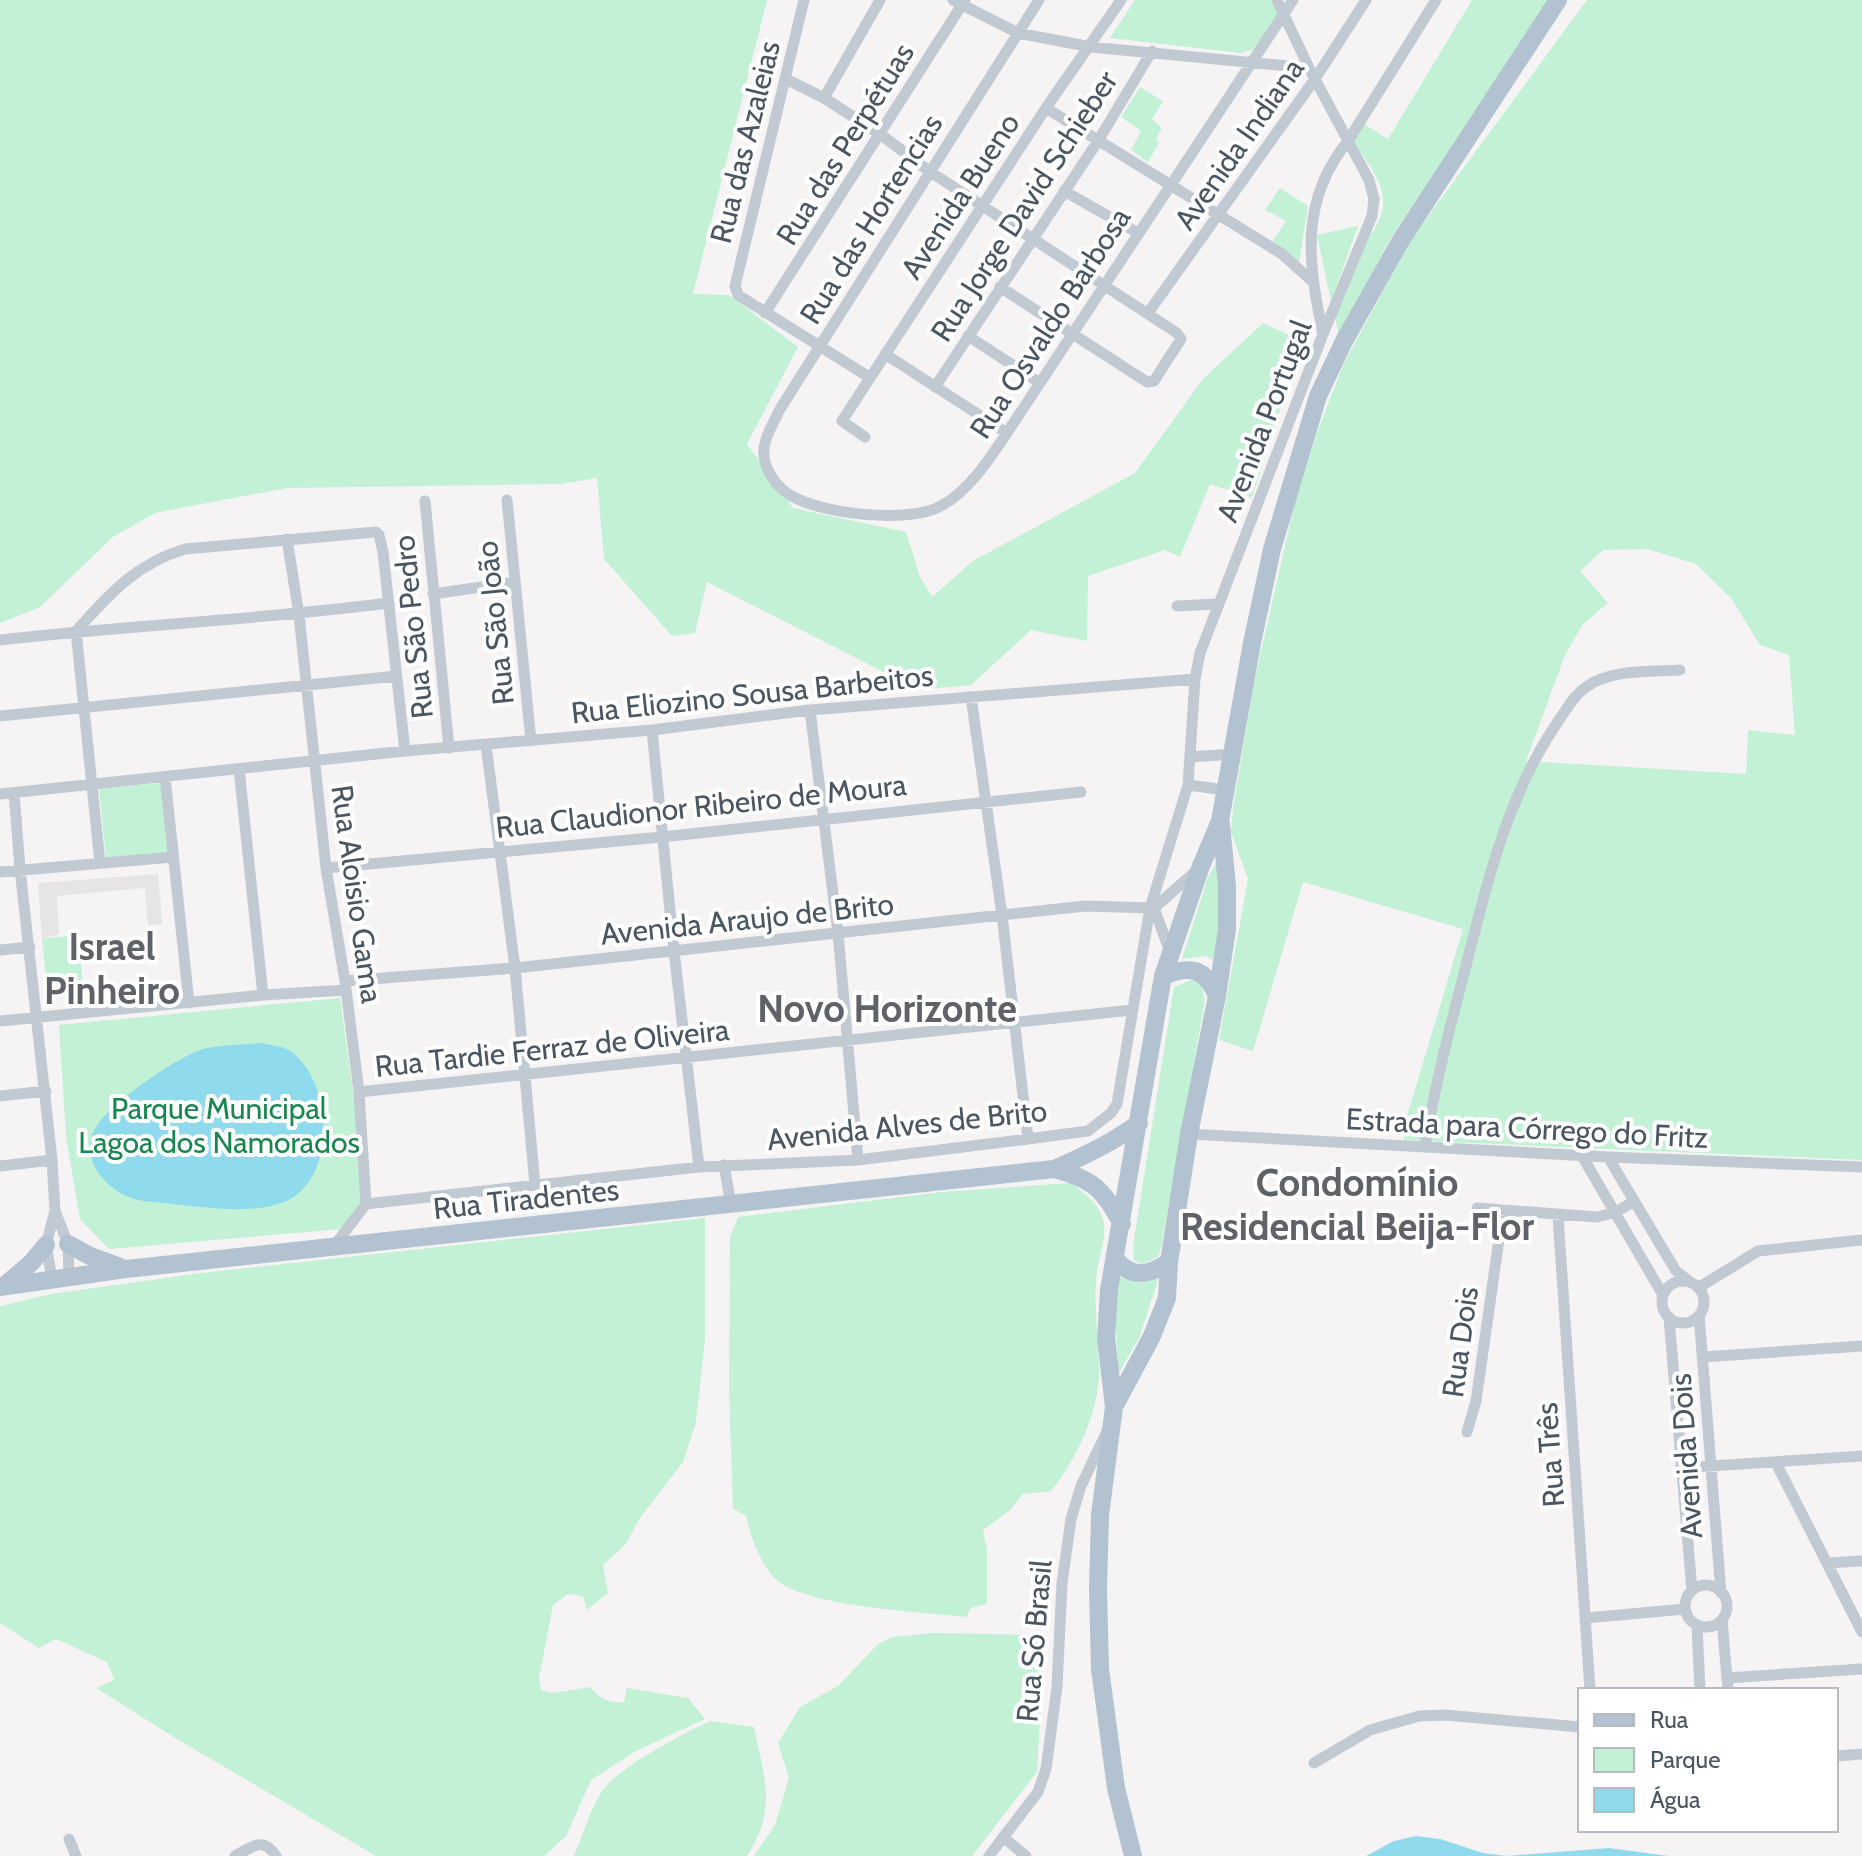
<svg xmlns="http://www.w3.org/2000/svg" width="1862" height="1856" viewBox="0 0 1862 1856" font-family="Cabin,sans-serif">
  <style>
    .education { fill: #e6e4e5 }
    .green { fill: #c3f1d5; fill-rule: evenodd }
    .water { fill: #90daee }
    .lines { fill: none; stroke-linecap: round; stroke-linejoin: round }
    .minor { stroke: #c1cad2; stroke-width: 11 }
    .primary { stroke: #b3c2d1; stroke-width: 18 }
    .labels { text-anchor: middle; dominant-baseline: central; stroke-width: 8; stroke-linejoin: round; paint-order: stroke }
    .street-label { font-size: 30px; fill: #4a5661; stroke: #fff }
    .park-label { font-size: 30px; fill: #17864f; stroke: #fff }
    .district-label { font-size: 38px; font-weight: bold; fill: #5f6368; stroke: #fff }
  </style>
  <rect width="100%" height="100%" fill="#f5f3f3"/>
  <path class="education" d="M158 874 162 924 148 925 145 888 57 896 59 934 42 939 38 883Z"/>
  <path class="green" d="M0 0H767L693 294 729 295 798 347 747 444 793 508 906 532 920 577 932 597 973 561 1135 473 1203 379 1263 323 1302 341 1252 498 1210 484 1180 557 1165 550 1088 576 1087 641 1031 630 971 685 919 690 707 582 695 633 672 636 604 559 597 478 560 484 287 488 155 513 113 537 40 607 0 623Z
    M1135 0H1273L1280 13 1258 48 1241 53 1110 38Z
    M1472 0H1550L1390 239 1339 336 1335 317 1369 237C1399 198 1375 175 1353 140L1364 124 1388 139Z
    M1587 0H1862V1160L1404 1140 1407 1116 1463 929 1303 882 1253 1051 1219 1040 1248 879 1231 832 1233 808 1254 682 1295 502 1317 433 1343 365 1410 241ZM1648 549 1696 564 1731 598 1760 645 1789 655 1795 735 1748 730 1746 774 1526 761 1565 655 1583 624 1608 603 1580 571 1603 550Z
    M1140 87 1163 101 1152 119 1162 128 1156 139 1159 143 1148 162 1131 150 1141 131 1121 117Z
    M1280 188 1308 206 1299 264 1273 241 1286 221 1265 210Z
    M1358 226 1331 301 1317 235Z
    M163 783 169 852 106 859 99 788Z
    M1220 856 1217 962 1205 956 1182 959 1208 877Z
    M78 935 84 996 48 999 42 939Z
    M1191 980 1200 982 1205 1000 1161 1248 1158 1257 1142 1264 1134 1260 1133 1246 1174 987Z
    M340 998 358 1129 362 1199 342 1229 109 1249 80 1219 66 1137 59 1025Z
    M1071 1183C1085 1194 1098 1202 1103 1219 1108 1233 1097 1264 1096 1280 1094 1309 1098 1337 1099 1366 1101 1408 1077 1459 1051 1491L1023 1494 1010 1510 983 1530 987 1550V1604L971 1608 966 1617C923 1612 809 1607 778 1581 763 1569 749 1535 746 1515L733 1509 729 1390 730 1237 738 1217 942 1192Z
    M705 1218V1339L696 1422 683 1462 640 1518 625 1545 603 1565 608 1593 587 1610 583 1596 568 1594 553 1605 539 1678 541 1690 553 1693 590 1687C601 1699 608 1703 624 1702L627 1688 688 1698 705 1719 636 1751 591 1780 566 1836 544 1856H376L177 1739 96 1688 114 1680 107 1662 56 1639 39 1648 0 1623V1306L51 1294 201 1273Z
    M1160 1274 1139 1338 1118 1374 1115 1308 1118 1277 1142 1283Z
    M932 1633 1045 1635 1037 1772 972 1856H754L775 1825 789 1778 778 1743 800 1707 838 1686 878 1644 893 1637Z
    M710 1721 754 1727C764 1777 778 1809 747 1856H574C583 1836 589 1811 601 1793 616 1768 683 1734 710 1721Z"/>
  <path class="water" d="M260 1043C269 1045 282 1046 289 1050 332 1079 338 1172 290 1199 256 1218 191 1205 152 1202 129 1200 115 1193 100 1175 92 1166 87 1148 92 1135 101 1108 173 1060 200 1050 218 1044 241 1045 260 1043Z
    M1416 1836 1440 1839 1483 1853 1507 1856 1609 1848 1669 1856H1366L1394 1841Z"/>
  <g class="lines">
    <path class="minor" d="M804 0 735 286 738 295 869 377
      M953 0 1018 33 1091 47 1309 68
      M1039 0 780 409C774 422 762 441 764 455 765 471 777 487 790 495 820 514 909 524 941 506 969 491 990 458 1007 433L1293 0
      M786 79 824 98 880 134 929 171 1177 333 1181 339 1154 381 1147 382 1000 287
      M824 98 880 0
      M1046 108 1282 254 1312 281
      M1064 191 1138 233
      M765 313 965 0
      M1148 313 1315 79 1366 0
      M1323 334C1308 263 1299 201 1348 141L1436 0
      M968 336 1040 383
      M885 354 1007 433
      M935 387 1098 141 1152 51
      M865 437 842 421 1046 108 1121 0
      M507 500 531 741
      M425 501 449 748
      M287 539 299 615 326 868 345 981 359 1092 366 1204 334 1246
      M433 594 515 582
      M1177 606 1217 604
      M0 640C129 625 259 620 388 603
      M971 697 1002 915 1028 1139
      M810 710 838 933 858 1160
      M0 716 397 676
      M652 730 674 951 699 1167
      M486 745 515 968 535 1185
      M1190 757 1233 754
      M239 769 263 995
      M165 777 189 1003
      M1188 785 1226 790
      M14 793 20 869 52 1160 55 1211 46 1245 52 1279
      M0 794 405 751 652 730 810 710 1195 679
      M100 863 76 631C110 594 135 564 185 549L376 532 379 535 383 552 405 751
      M326 868 662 837 1081 792
      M0 872 173 857
      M1154 908 1170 952
      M0 950 30 947
      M345 981 515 968 1085 906 1154 908 1195 872
      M0 1021 263 995 346 990
      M359 1092 1132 1010
      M0 1096 46 1091
      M1189 1134 1608 1157 1862 1167
      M1425 1146C1435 1084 1451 1023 1467 962 1488 878 1509 792 1559 720 1567 709 1574 695 1586 687 1610 669 1651 672 1680 670
      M1582 1156 1663 1295
      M1608 1157 1676 1271 1689 1281
      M724 1165 731 1205
      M0 1166 52 1160
      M366 1204 699 1167 858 1160 1028 1139 1088 1131 1111 1113 1117 1104 1150 908 1188 785 1195 679 1200 653 1323 334 1372 216 1374 199 1369 180 1309 68 1277 0
      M1477 1208 1597 1217 1616 1212 1633 1202
      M55 1211 68 1244 69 1276
      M1558 1216 1590 1690
      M1662 1302a21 21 0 1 1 42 0a21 21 0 1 1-42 0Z
      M1698 1288 1758 1251 1862 1240
      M1699 1315 1721 1593
      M1669 1317 1692 1591
      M1703 1357 1862 1346
      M1467 1432 1476 1401 1503 1211
      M1776 1463 1862 1632
      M1680 1468 1862 1456
      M1828 1563 1862 1561
      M1685 1606a21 21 0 1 1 42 0a21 21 0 1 1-42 0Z
      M1586 1618 1685 1609
      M1722 1620 1728 1690
      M1697 1625 1700 1690
      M1727 1678 1862 1669
      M1836 1756 1862 1754
      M1314 1763 1370 1730 1419 1716 1445 1715 1580 1727
      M1003 1837 1026 1856
      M69 1839 76 1856
      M235 1856C252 1847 263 1836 276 1856
      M989 1856 1038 1792 1046 1769 1057 1687 1062 1583 1071 1519 1081 1486 1107 1431"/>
    <path class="primary" d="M1163 976C1191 965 1205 968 1217 996
      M1054 1169C1093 1179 1103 1189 1122 1224
      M68 1244 90 1256 120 1267
      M1115 1258C1131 1280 1149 1275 1169 1262
      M4 1286 31 1263 46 1245
      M0 1287 126 1269 1054 1169C1085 1156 1112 1143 1139 1123
      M1114 1407 1152 1336 1167 1298 1169 1262 1189 1134 1217 996 1227 929V886L1221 824
      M1133 1856 1116 1788 1100 1669 1098 1589 1100 1515 1114 1407 1106 1338 1109 1290 1163 976 1201 866 1220 821 1252 643 1272 549 1318 396 1344 341 1401 240 1558 0"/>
  </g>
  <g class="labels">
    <g class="street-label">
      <text transform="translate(745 142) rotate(-76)">Rua das Azaleias</text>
      <text transform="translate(845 144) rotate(-58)">Rua das Perpétuas</text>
      <text transform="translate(1239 144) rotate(-55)">Avenida Indiana</text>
      <text transform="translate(960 196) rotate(-57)">Avenida Bueno</text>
      <text transform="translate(1024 206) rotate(-57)">Rua Jorge David Schieber</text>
      <text transform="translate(871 219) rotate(-58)">Rua das Hortencias</text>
      <text transform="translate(1050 323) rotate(-57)">Rua Osvaldo Barbosa</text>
      <text transform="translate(1264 421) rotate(-69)">Avenida Portugal</text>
      <text transform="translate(495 623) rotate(-96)">Rua São João</text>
      <text transform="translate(413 627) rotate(-96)">Rua São Pedro</text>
      <text transform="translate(752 694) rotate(-6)">Rua Eliozino Sousa Barbeitos</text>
      <text transform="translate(701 806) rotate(-6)">Rua Claudionor Ribeiro de Moura</text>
      <text transform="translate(357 894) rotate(82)">Rua Aloisio Gama</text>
      <text transform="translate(747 919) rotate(-6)">Avenida Araujo de Brito</text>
      <text transform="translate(552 1048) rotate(-6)">Rua Tardie Ferraz de Oliveira</text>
      <text transform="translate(907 1125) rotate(-6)">Avenida Alves de Brito</text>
      <text transform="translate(1527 1128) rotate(3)">Estrada para Córrego do Fritz</text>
      <text transform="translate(526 1199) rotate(-6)">Rua Tiradentes</text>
      <text transform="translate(1460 1342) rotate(-82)">Rua Dois</text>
      <text transform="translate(1550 1455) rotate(-94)">Rua Três</text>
      <text transform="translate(1686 1456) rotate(-94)">Avenida Dois</text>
      <text transform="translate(1034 1641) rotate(-85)">Rua Só Brasil</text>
    </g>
    <g class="park-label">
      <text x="219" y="1108">Parque Municipal<tspan x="219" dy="34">Lagoa dos Namorados</tspan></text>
    </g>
    <g class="district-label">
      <text x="112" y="946">Israel<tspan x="112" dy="44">Pinheiro</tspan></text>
      <text x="887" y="1008">Novo Horizonte</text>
      <text x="1357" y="1182">Condomínio<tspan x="1357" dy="44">Residencial Beija-Flor</tspan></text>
    </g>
  </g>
  <rect x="1578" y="1688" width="260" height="144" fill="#ffffff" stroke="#b7bbc0" stroke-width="2"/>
  <rect x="1594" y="1714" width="40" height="12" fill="#b3c2d1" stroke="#b7bbc0" stroke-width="2"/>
  <text x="1650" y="1728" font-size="24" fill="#4a5661">Rua</text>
  <rect x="1594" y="1748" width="40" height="24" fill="#c3f1d5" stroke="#b7bbc0" stroke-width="2"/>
  <text x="1650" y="1768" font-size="24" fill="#4a5661">Parque</text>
  <rect x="1594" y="1788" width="40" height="24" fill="#90daee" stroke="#b7bbc0" stroke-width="2"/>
  <text x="1650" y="1808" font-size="24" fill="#4a5661">Água</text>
</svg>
